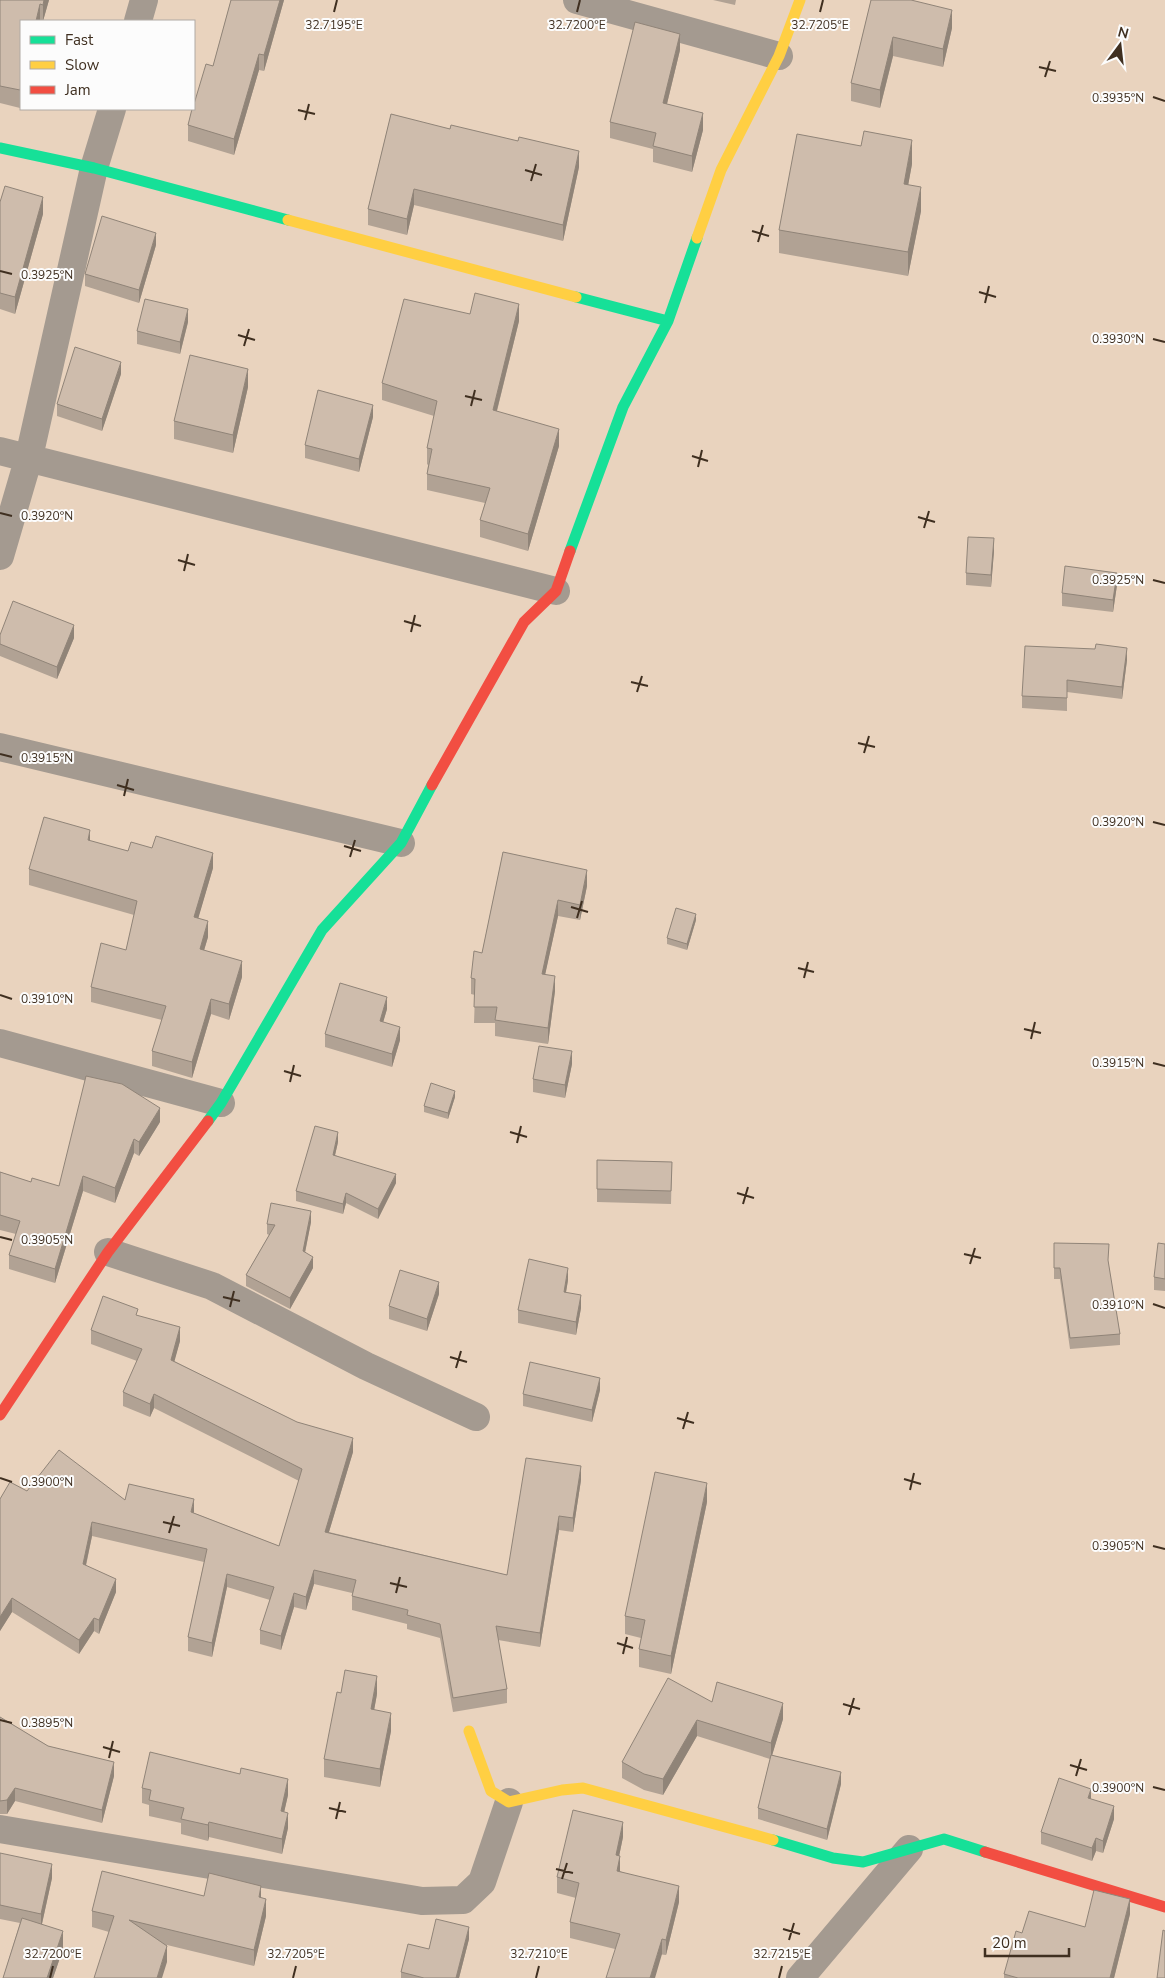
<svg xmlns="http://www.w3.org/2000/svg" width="1165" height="1978" viewBox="0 0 1165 1978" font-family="'Nunito Sans',sans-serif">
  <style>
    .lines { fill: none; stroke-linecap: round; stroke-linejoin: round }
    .street { stroke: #a49a90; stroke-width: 28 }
    .fast { stroke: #16e098; stroke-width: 11 }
    .slow { stroke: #ffcf43; stroke-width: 11 }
    .jam { stroke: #f24e42; stroke-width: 11 }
    .wall { fill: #b1a294 }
    .shaded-wall { fill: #908478 }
    .building { fill: #cebcac; stroke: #908478 }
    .ticks { fill: none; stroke: #3f2f20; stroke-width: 2 }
    .ticks-label { font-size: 12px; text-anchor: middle; fill: #3f2f20; stroke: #fcfcfc; stroke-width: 4; stroke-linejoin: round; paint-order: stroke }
  </style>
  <rect width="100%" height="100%" fill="#e9d3be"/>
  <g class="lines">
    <path class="street" d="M577 0 779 56
      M138 21 144 0
      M0 451 556 591
      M0 556 29 457 94 168 112 109
      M0 747 401 843
      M0 1043 221 1103
      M108 1252 212 1286 366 1366 476 1417
      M0 1829 422 1901 463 1900 482 1882 509 1802
      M800 1978 909 1849"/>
    <path class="fast" d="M0 148 94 168 288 220
      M576 297 668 321
      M570 551 623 407 668 321 697 238
      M208 1121 221 1103 322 930 401 843 432 785
      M773 1840 833 1858 863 1862 944 1839 985 1852"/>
    <path class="slow" d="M288 220 576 297
      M697 238 721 170 779 56 800 0
      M469 1731 491 1791 509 1802 562 1790 583 1788 773 1840"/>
    <path class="jam" d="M432 785 524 622 556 591 570 551
      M0 1415 108 1252 208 1121
      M985 1852 1165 1907"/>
  </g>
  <path class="wall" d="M0 0H49L43 21H21L20 108 0 103Z
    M231 0H284L264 71 259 70 234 155 188 141V125L213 66Z
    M713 0H736L735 5Z
    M871 0 952 28 943 67 893 56 880 108 851 101V83Z
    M680 50 667 104 703 130 692 172 653 162V149L610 138V122Z
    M391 114 579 167 563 241 414 205 407 235 368 225V209Z
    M912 164 908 185 921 211 908 276 779 253V230Z
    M0 202 43 214 15 314 0 309Z
    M156 245 139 303 85 286V274Z
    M470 314 519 321 497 411 559 446 528 551 480 537V520L485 503 427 490V474L428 465 427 464V448L434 416 382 400V383Z
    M188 322 180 354 137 344V331Z
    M121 374 102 431 57 416V404Z
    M248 387 233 453 174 439V421Z
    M373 417 359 472 305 458V445Z
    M994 551 991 587 966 585V573Z
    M1117 585 1113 612 1062 606V593Z
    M0 635 74 638 57 679 0 656Z
    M1095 649 1127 660 1122 699 1067 692V711L1022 708V696Z
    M90 841 128 851 213 868 198 918 208 937 204 950 242 977 229 1020 211 1014 192 1078 152 1066V1051L162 1020 91 1002V987L126 950 134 915 29 885V869Z
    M503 852 587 886 580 920 558 916 545 974 555 991 548 1044 495 1036V1023H474L475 995 471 994V978L482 953Z
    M696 920 687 950 667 944V938Z
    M387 1009 383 1022 400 1040 392 1067 325 1047V1034Z
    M572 1064 565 1098 533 1092V1079Z
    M455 1097 448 1119 424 1112V1106Z
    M160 1122 139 1156 134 1153 115 1203 83 1191 55 1283 9 1269V1255L16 1234 0 1230V1172L31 1182 59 1186Z
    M338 1142 335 1155 396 1183 378 1219 346 1203 343 1214 296 1201V1191Z
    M597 1160 672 1162 671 1204 597 1202Z
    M311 1222 305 1253 313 1268 290 1309 246 1286V1275L269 1235 267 1234V1224Z
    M1054 1243 1108 1262 1120 1334V1345L1070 1349 1060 1279H1054Z
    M1165 1244V1291L1154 1290V1277Z
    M568 1280 566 1292 581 1308 576 1335 518 1323V1310Z
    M439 1294 427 1331 389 1319V1306Z
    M138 1316 180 1341 174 1361 353 1452 329 1532 507 1575 581 1480 573 1532 559 1530 540 1647 498 1640 507 1689V1703L453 1712 440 1638 407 1629V1624L352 1610V1593L314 1584 306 1610 294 1607 281 1650 260 1644V1630L270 1600 227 1587 212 1657 188 1651V1637L204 1562 92 1536 86 1566 116 1592 99 1634 94 1631 79 1654 12 1612 0 1631V1499L27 1491 125 1500 194 1513 279 1546 299 1481 154 1408 150 1417 123 1406V1392L137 1361 91 1344V1330Z
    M600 1390 592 1422 523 1406V1394Z
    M707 1502 671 1674 639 1667V1649L641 1638 625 1634V1616Z
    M377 1694 374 1710 391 1731 380 1787 324 1777V1759Z
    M712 1702 783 1719 772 1755 841 1784 827 1840 758 1819V1808L770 1759 697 1736 663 1795 644 1790 622 1778V1762Z
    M0 1717 48 1746 114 1776 102 1823 15 1801 7 1814H0Z
    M142 1788 288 1795 284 1812 288 1828 282 1854 209 1837 208 1841 181 1834V1823L149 1816V1805L142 1803Z
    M1091 1799 1114 1819 1103 1853 1096 1851 1092 1861 1041 1844V1832Z
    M623 1837 619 1856 620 1871 679 1902 666 1955 615 1949 570 1938V1922L576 1898 557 1893V1877Z
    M0 1853 52 1878 42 1924 63 1949 53 1978H3L20 1923 0 1919Z
    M204 1896 261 1898 266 1916 254 1966 167 1945V1962L109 1932 92 1927V1911Z
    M1130 1914 1114 1978H1004V1974L1022 1933 1085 1927Z
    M469 1939 459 1978H401V1972L429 1949Z"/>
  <path class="shaded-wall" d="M44 0H49L43 21V5Z
    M280 0H284L264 71V55Z
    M40 4V21H36Z
    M952 10V28L943 67V49Z
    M680 34V50L663 120V103Z
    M893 37V56L880 108V90Z
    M259 54V70L234 155V139Z
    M21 86V103L20 108V90Z
    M703 113V130L692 172V156Z
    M912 140V164L904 208V184Z
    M579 151V167L563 241V225Z
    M921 187V211L908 276V252Z
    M414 189V205L407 235V219Z
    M43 197V214L15 314V297Z
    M156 233V245L139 303V290Z
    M519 304V321L493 426V410Z
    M188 309V322L180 354V342Z
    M121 362V374L102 431V419Z
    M248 369V387L233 453V435Z
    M373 405V417L359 472V459Z
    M559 429V446L528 551V534Z
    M994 538V551L991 587V575Z
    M1117 573V585L1113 612V600Z
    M74 625V638L57 679V667Z
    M1127 648V660L1122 699V687Z
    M90 830V846L88 840Z
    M213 853V868L194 933V917Z
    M587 870V886L580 920V905Z
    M558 900V916L542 989V974Z
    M696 914V920L687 950V944Z
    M208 921V937L200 964V949Z
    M242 961V977L229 1020V1004Z
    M555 976V991L548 1044V1028Z
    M387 997V1009L380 1033V1021Z
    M211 999V1014L192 1078V1062Z
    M400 1027V1040L392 1067V1054Z
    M572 1051V1064L565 1098V1085Z
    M455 1091V1097L448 1119V1113Z
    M160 1108V1122L139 1156V1142Z
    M338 1132V1142L333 1164V1155Z
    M134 1139V1153L115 1203V1188Z
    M396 1174V1183L378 1219V1209Z
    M83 1176V1191L55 1283V1269Z
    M346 1193V1203L343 1214V1204Z
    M311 1211V1222L303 1262V1251Z
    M313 1257V1268L290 1309V1298Z
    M568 1268V1280L564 1304V1292Z
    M439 1282V1294L427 1331V1319Z
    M581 1295V1308L576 1335V1322Z
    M180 1327V1341L171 1374V1360Z
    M600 1378V1390L592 1422V1410Z
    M154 1394V1408L150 1417V1404Z
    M353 1438V1452L325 1545V1532Z
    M581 1466V1480L573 1532V1518Z
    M707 1483V1502L671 1674V1656Z
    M194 1499V1513L191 1512Z
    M559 1516V1530L540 1647V1633Z
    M92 1522V1536L83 1578V1564Z
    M314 1570V1584L306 1610V1597Z
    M227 1574V1587L212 1657V1643Z
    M116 1579V1592L99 1634V1620Z
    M294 1593V1607L281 1650V1636Z
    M12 1598V1612L0 1631V1617Z
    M94 1618V1631L79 1654V1640Z
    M377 1676V1694L371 1727V1709Z
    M783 1703V1719L771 1759V1743Z
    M391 1713V1731L380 1787V1769Z
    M697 1720V1736L663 1795V1779Z
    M114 1762V1776L102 1823V1810Z
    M841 1772V1784L827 1840V1829Z
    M288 1779V1795L281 1826V1811Z
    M15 1788V1801L7 1814V1800Z
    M1091 1789V1802L1088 1798Z
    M1114 1806V1819L1103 1853V1841Z
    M288 1813V1828L282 1854V1839Z
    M209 1822V1837L208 1841V1825Z
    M623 1822V1837L616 1871V1855Z
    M1096 1838V1851L1092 1861V1848Z
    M620 1856V1871H617Z
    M52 1864V1878L41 1928V1914Z
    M261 1886V1902L259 1897Z
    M679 1886V1902L666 1955V1940Z
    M266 1899V1916L254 1966V1950Z
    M1130 1899V1914L1114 1978H1110Z
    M469 1927V1939L459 1978H456Z
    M63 1931V1949L53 1978H47Z
    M662 1939V1954L655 1978H650Z
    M167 1946V1962L162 1978H157Z"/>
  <path class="building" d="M0 0H44L43 5 40 4 36 21H21V86L20 90 0 86Z
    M231 0H280L264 55 259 54 234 139 188 125 192 109H194V104L206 64 213 66Z
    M871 0H911L952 10 943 49 893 37 880 90 851 83Z
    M635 22 680 34 663 103 703 113 692 156 653 146 656 133 610 122Z
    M391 114 450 129 451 125 518 141 519 137 579 151 563 225 414 189 407 219 368 209Z
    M864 131 912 140 904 184 921 187 908 252 779 230 797 134 861 146Z
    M5 186 43 197 15 297 0 293V202Z
    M102 216 156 233 139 290 85 274Z
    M475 293 519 304 493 410 559 429 528 534 480 520 490 488 427 474 432 449 427 448 437 401 382 383 404 299 470 314Z
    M145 299 188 309 180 342 137 331Z
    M75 347 121 362 102 419 57 404Z
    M190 355 248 369 233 435 174 421Z
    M318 390 373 405 359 459 305 445Z
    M968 537 994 538 991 575 966 573Z
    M1065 566 1117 573 1113 600 1062 593Z
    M13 601 74 625 57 667 0 644V635Z
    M1096 644 1127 648 1122 687 1067 680V698L1022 696 1025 646 1095 649Z
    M44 817 90 830 88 840 128 851 131 842 152 848 156 836 213 853 194 917 208 921 200 949 242 961 229 1004 211 999 192 1062 152 1051 166 1006 91 987 101 943 126 950 137 901 29 869Z
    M503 852 587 870 580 905 558 900 542 974 555 976 548 1028 495 1020 497 1007H474L475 979 471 978 474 951 482 953Z
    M676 908 696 914 687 944 667 938Z
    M340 983 387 997 380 1021 400 1027 392 1054 325 1034Z
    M539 1046 572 1051 565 1085 533 1079Z
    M86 1076 122 1084 160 1108 139 1142 134 1139 115 1188 83 1176 55 1269 9 1255 20 1221 0 1215V1172L31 1182 32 1178 59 1186Z
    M431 1083 455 1091 448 1113 424 1106Z
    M315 1126 338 1132 333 1155 396 1174 378 1209 346 1193 343 1204 296 1191Z
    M597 1160 672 1162 671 1191 597 1189Z
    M271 1203 311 1211 303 1251 313 1257 290 1298 246 1275 275 1225 267 1224Z
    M1054 1243 1109 1244 1108 1260 1120 1334 1070 1338 1060 1268H1054Z
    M1158 1243 1165 1244V1279L1154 1277Z
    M529 1259 568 1268 564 1292 581 1295 576 1322 518 1310Z
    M400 1270 439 1282 427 1319 389 1306Z
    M103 1296 138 1309 136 1315 180 1327 171 1360 297 1422 353 1438 325 1532 507 1575 526 1458 581 1466 573 1518 559 1516 540 1633 496 1626 507 1689 453 1698 440 1624 407 1615 408 1610 352 1596 356 1580 314 1570 306 1597 294 1593 281 1636 260 1630 274 1587 227 1574 212 1643 188 1637 207 1549 92 1522 83 1564 116 1579 99 1620 94 1618 79 1640 12 1598 0 1617V1499L10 1482 27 1491 59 1450 125 1500 129 1484 194 1499 191 1512 279 1546 302 1469 154 1394 150 1404 123 1392 142 1349 91 1330Z
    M530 1362 600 1378 592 1410 523 1394Z
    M655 1472 707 1483 671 1656 639 1649 645 1620 625 1616Z
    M345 1670 377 1676 371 1709 391 1713 380 1769 324 1759 337 1692 341 1693Z
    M668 1678 712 1702 717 1682 783 1703 771 1743 697 1720 663 1779 644 1774 622 1762Z
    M0 1717 48 1746 114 1762 102 1810 15 1788 7 1800 0 1801Z
    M150 1752 240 1774 241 1768 288 1779 281 1811 288 1813 282 1839 209 1822 208 1825 181 1819 184 1808 149 1800 151 1790 142 1788Z
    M771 1755 841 1772 827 1829 758 1808Z
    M1059 1778 1091 1789 1088 1798 1114 1806 1103 1841 1096 1838 1092 1848 1041 1832Z
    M573 1810 623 1822 616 1855 620 1856 617 1871 679 1886 666 1940 662 1939 650 1978H606L620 1934 570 1922 579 1883 557 1877Z
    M0 1853 52 1864 41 1914 0 1905Z
    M102 1871 204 1896 209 1873 261 1886 259 1897 266 1899 254 1950 129 1920 167 1946 157 1978H94L114 1916 92 1911Z
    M1094 1890 1130 1899 1110 1978H1018L1004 1974 1016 1931 1022 1933 1029 1911 1085 1927Z
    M22 1918 63 1931 47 1978H3Z
    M436 1919 469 1927 456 1978H424L401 1972 408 1944 429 1949Z
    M1163 1930 1165 1931V1978H1157Z"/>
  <path class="ticks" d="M334 12 337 0M577 12 580 0M820 12 823 0M1039 67 1056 71M1045 77 1050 61M1153 97 1165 101M298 110 315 114M305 120 309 104M525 170 542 175M531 181 536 164M752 231 769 236M758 242 763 225M0 271 12 274M979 292 996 297M985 303 989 286M238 335 255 340M1153 339 1165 342M244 346 249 329M465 396 482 400M471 406 475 390M692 456 708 461M698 467 702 450M0 513 12 516M918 517 935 522M924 528 929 511M178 560 195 565M184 571 188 554M1153 580 1165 583M404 621 421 626M411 632 415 615M631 682 648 686M637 692 642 676M858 743 875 747M864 753 869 736M0 754 12 757M117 785 134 790M124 796 128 779M1153 822 1165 825M344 846 361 851M350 857 355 840M571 907 588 912M577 918 582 901M798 968 814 972M804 978 808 962M0 995 12 999M1024 1029 1041 1033M1031 1039 1035 1022M1153 1063 1165 1066M284 1071 301 1076M290 1082 294 1065M510 1132 527 1137M517 1143 521 1126M737 1193 754 1198M743 1204 748 1187M0 1237 12 1240M964 1254 981 1258M970 1264 975 1248M223 1297 240 1301M1153 1304 1165 1308M230 1307 234 1291M450 1357 467 1362M456 1368 461 1351M677 1418 694 1423M683 1429 688 1412M0 1478 12 1482M904 1479 921 1484M910 1490 914 1473M163 1522 180 1526M169 1533 174 1516M1153 1546 1165 1549M390 1583 407 1587M396 1593 400 1577M617 1643 633 1648M623 1654 627 1637M843 1704 860 1709M849 1715 854 1698M0 1720 12 1723M103 1747 120 1752M109 1758 113 1741M1070 1765 1087 1770M1076 1776 1081 1759M1153 1787 1165 1790M329 1808 346 1812M336 1819 340 1802M556 1869 573 1873M562 1879 567 1863M783 1929 800 1934M789 1940 794 1923M50 1978 53 1966M293 1978 296 1966M536 1978 539 1966M779 1978 782 1966"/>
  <g class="ticks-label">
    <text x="334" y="29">32.7195°E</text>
    <text x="577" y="29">32.7200°E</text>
    <text x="820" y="29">32.7205°E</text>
    <text x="1118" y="102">0.3935°N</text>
    <text x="47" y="279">0.3925°N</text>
    <text x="1118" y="343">0.3930°N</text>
    <text x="47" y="520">0.3920°N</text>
    <text x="1118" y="584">0.3925°N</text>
    <text x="47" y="762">0.3915°N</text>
    <text x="1118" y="826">0.3920°N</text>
    <text x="47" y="1003">0.3910°N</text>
    <text x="1118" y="1067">0.3915°N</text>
    <text x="47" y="1244">0.3905°N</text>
    <text x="1118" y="1309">0.3910°N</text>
    <text x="47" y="1486">0.3900°N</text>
    <text x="1118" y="1550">0.3905°N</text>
    <text x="47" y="1727">0.3895°N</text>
    <text x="1118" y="1792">0.3900°N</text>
    <text x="53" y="1958">32.7200°E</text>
    <text x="296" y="1958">32.7205°E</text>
    <text x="539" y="1958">32.7210°E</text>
    <text x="782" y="1958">32.7215°E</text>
  </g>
  <rect x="20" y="20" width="175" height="90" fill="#fcfcfc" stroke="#b0aaa4"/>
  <rect x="30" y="36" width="25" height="8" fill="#16e098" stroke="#b0aaa4"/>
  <text x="65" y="45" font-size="15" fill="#3f2f20">Fast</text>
  <rect x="30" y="61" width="25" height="8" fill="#ffcf43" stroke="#b0aaa4"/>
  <text x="65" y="70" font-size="15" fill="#3f2f20">Slow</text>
  <rect x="30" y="86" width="25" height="8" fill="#f24e42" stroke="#b0aaa4"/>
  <text x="65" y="95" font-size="15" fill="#3f2f20">Jam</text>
  <g transform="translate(1120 45) rotate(15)" stroke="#fcfcfc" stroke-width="4" paint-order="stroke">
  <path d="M0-4L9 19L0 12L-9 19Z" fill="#3f2f20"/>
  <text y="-8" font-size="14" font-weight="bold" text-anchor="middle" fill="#3f2f20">N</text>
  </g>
  <path d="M985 1948v8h84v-8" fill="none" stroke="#3f2f20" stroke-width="2.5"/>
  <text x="992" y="1948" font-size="15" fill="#3f2f20" stroke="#fcfcfc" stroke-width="4" paint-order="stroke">20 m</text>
</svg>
